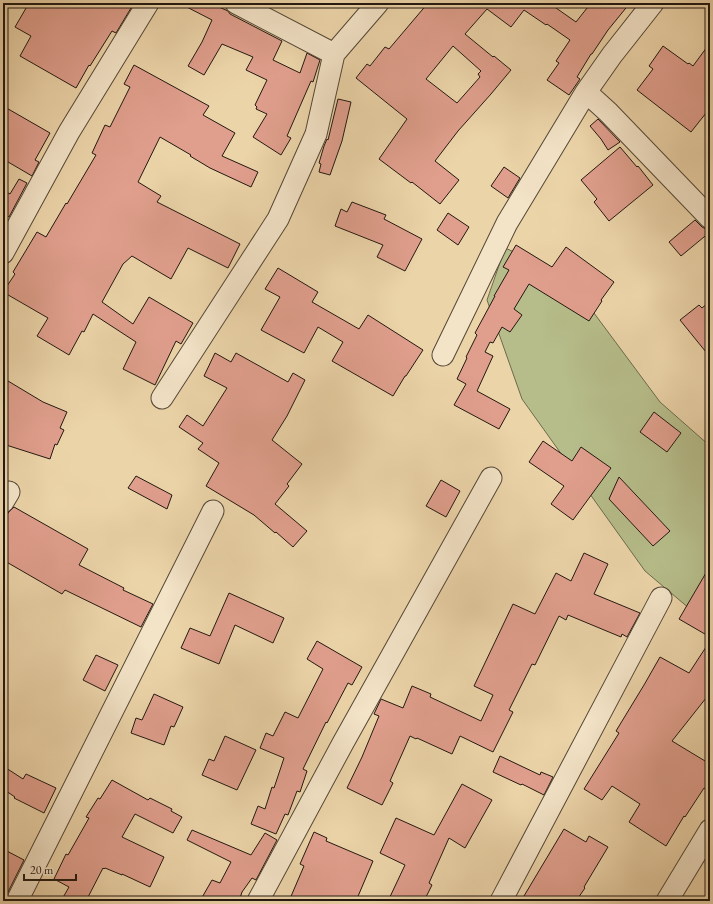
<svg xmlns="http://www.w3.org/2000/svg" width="713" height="904" viewBox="0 0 713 904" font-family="'EB Garamond',serif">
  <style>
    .green { fill: #b6bd8a; stroke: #6c6a4d }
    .building { fill: #e09f8d; stroke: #221810; fill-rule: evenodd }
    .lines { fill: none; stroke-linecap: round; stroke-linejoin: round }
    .minor-casing { stroke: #544736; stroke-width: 23 }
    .minor { stroke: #f3e3c7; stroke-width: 21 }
  </style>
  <rect width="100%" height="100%" fill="#ecd4a9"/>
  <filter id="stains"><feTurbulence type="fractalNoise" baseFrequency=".005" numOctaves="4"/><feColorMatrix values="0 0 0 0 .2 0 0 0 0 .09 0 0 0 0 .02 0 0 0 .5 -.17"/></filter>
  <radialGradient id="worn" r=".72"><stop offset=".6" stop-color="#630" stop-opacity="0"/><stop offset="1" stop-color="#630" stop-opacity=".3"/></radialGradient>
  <path class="green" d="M505 248 565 274 660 402 710 446V592L690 609 645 571 522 399 487 300Z"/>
  <path class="building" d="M29 3H134L116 33 112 31 90 66 89 65 76 88 20 56 31 36 15 27Z
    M179 3H210L228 11 230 14 282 41 273 60 300 73 307 53 320 60 313 82 311 81 287 136 291 138 281 155 253 137 267 114 256 109 257 107 255 105 267 80 246 70 253 57 222 44 204 75 188 66 202 42 212 20Z
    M428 3H549L576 22 591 3H630L608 30 592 54H591L577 77 580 79 569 95 547 80 559 63 556 61 570 40 547 24 546 25 524 10 511 27 487 9 465 34 493 57 494 56 511 70 491 94 458 131 435 161 459 180 440 204 412 182 411 183 379 159 407 119 356 78 367 64 370 66 385 47 389 49ZM453 46 481 71 478 74 480 77 457 103 426 79Z
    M710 43V108L691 132 637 90 653 69 649 66 663 46 688 64 689 63 693 66Z
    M134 65 209 106 203 115 235 133 222 156 258 172 251 187 210 168 190 156 191 155 160 137 138 182 161 196 157 202 240 244 228 268 188 248 171 279 132 256 123 264 102 302 133 324 149 297 193 323 181 344 176 341 155 385 123 369 136 342 93 314 84 332 82 331 69 355 37 336 48 318 3 292 15 274 13 272 37 232 46 237 66 203 67 204 96 155 92 153 105 125 110 127 130 87 124 84Z
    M338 99 351 102 342 141 330 175 319 172 321 164 319 163 324 146 327 139 328 140Z
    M3 106 50 133 35 160 39 162 32 176 3 159Z
    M598 119 620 142 608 150 601 139 590 126Z
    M620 147 637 167 638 166 653 185 609 221 594 202 597 199 581 180Z
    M504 167 520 178 508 198 491 186Z
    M19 179 27 183 9 217 3 213V190L10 194Z
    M352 202 386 215 384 219 422 239 405 271 377 257 383 245 335 226 341 209 347 212Z
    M448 213 469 227 458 245 437 230Z
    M695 220 702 227 706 229 710 230V232L681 256 669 242Z
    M516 245 552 267 566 247 614 282 601 300 602 301 589 321 529 284 514 309 522 315 510 332 502 327 493 343 490 342 485 352 493 356 477 391 510 409 499 429 454 405 466 384 457 379 467 358 466 357 477 335 475 333 495 296H494L509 270 503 267Z
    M278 268 318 292 312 302 359 329 368 315 423 350 406 376H405L393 396 332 361 343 342 318 327 304 353 261 330 280 297 265 289Z
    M710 301V357L680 320 699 305 702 308Z
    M215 353 231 362 236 353 288 382 293 373 305 380 287 416 272 440 302 464 287 484 289 486 275 504 307 531 293 547 276 532 275 533 254 515 206 486 219 463 198 449 203 443 179 427 187 415 203 426 227 388 204 376Z
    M3 378 43 402 67 412 60 428 64 430 57 445 55 444 50 459 3 444Z
    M654 412 681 433 667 452 640 432Z
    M543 441 572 461 581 447 611 468 573 520 551 504 564 486 529 462Z
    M136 476 172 495 167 509 128 488Z
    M619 477 670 531 653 546 609 499Z
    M441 480 460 491 446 517 426 506Z
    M14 507 88 549 79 565 124 588 123 590 153 604 141 627 65 590 62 594 3 560V522L8 513Z
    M584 553 608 564 594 594 640 613 627 637 622 634 621 637 568 615 566 620 559 616 535 665 532 664 509 710 513 712 493 752 460 736 452 754 417 738 416 739 410 736 390 781 393 783 382 805 347 788 362 757 379 716 374 714 381 699 403 708 412 686 431 694 430 697 481 721 493 695 474 686 513 604 535 614 556 573 571 581Z
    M710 566V637L679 619Z
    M229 593 284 618 273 643 235 625 219 664 181 648 190 628 210 636Z
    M317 641 362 667 352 685 348 683 327 723 326 722 303 769 307 771 300 792 297 791 288 815 285 814 276 834 251 824 258 806 265 809 272 787 274 788 284 758 260 748 266 733 273 736 285 712 298 718 323 669 307 659Z
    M710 641V693L672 741 710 764V791L704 788 685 817 684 816 666 846 629 822 640 804 612 786 602 800 584 789 619 733 616 731 644 685 660 657 689 673Z
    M96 655 118 665 105 691 83 680Z
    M154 694 183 707 174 727 171 726 164 745 131 733 136 718 142 720Z
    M225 736 256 750 237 790 202 775 209 759 214 761Z
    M500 756 540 775 541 772 553 777 544 795 522 784 521 785 493 772Z
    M3 766 23 779 26 774 56 788 44 813 14 798 15 797 3 789Z
    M112 780 148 800 150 798 172 809 171 811 182 817 173 833 135 814 122 837 164 857 150 887 122 874V875L105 868 104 869 103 868 86 901H61L69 887 54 879 66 854 68 855 89 818 86 817 98 798 100 799Z
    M462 784 492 800 465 848 449 838 429 883 432 885 424 901H388L405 865 380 853 396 818 434 835Z
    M564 829 586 842 589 836 608 847 584 887 585 888 576 901H521Z
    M192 830 251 855 265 833 277 840 256 880 252 878 242 892 239 901H200L212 880 220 883 231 862 187 840Z
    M314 832 327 838 326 841 373 861 356 901H289L304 866 300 864Z
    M3 849 24 860 6 896 5 901H3Z"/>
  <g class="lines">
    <g class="minor-casing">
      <path id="minor" d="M236 3 334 54
        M653 3 612 55 586 92 608 112 710 218
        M3 253 69 132 148 3
        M443 355 507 223 586 92
        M162 398 278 219 316 134 334 54 378 3
        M3 502 9 492
        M17 901 213 511
        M258 901 343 743 491 478
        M501 901 661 598
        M667 901 710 830"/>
    </g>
    <use href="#minor" class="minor"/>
  </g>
  <rect width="713" height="904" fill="none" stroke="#ecd4a9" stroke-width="16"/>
  <rect x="4" y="4" width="705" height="896" fill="none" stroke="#221810" stroke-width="2"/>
  <rect x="8" y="8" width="697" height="888" fill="none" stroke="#221810"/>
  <path d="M24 874v6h52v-6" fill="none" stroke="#221810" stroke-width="2"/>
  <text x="30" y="874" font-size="12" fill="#221810" stroke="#f3e3c7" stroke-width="3" paint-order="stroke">20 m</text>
  <rect width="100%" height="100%" filter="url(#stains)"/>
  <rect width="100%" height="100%" fill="url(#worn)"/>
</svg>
